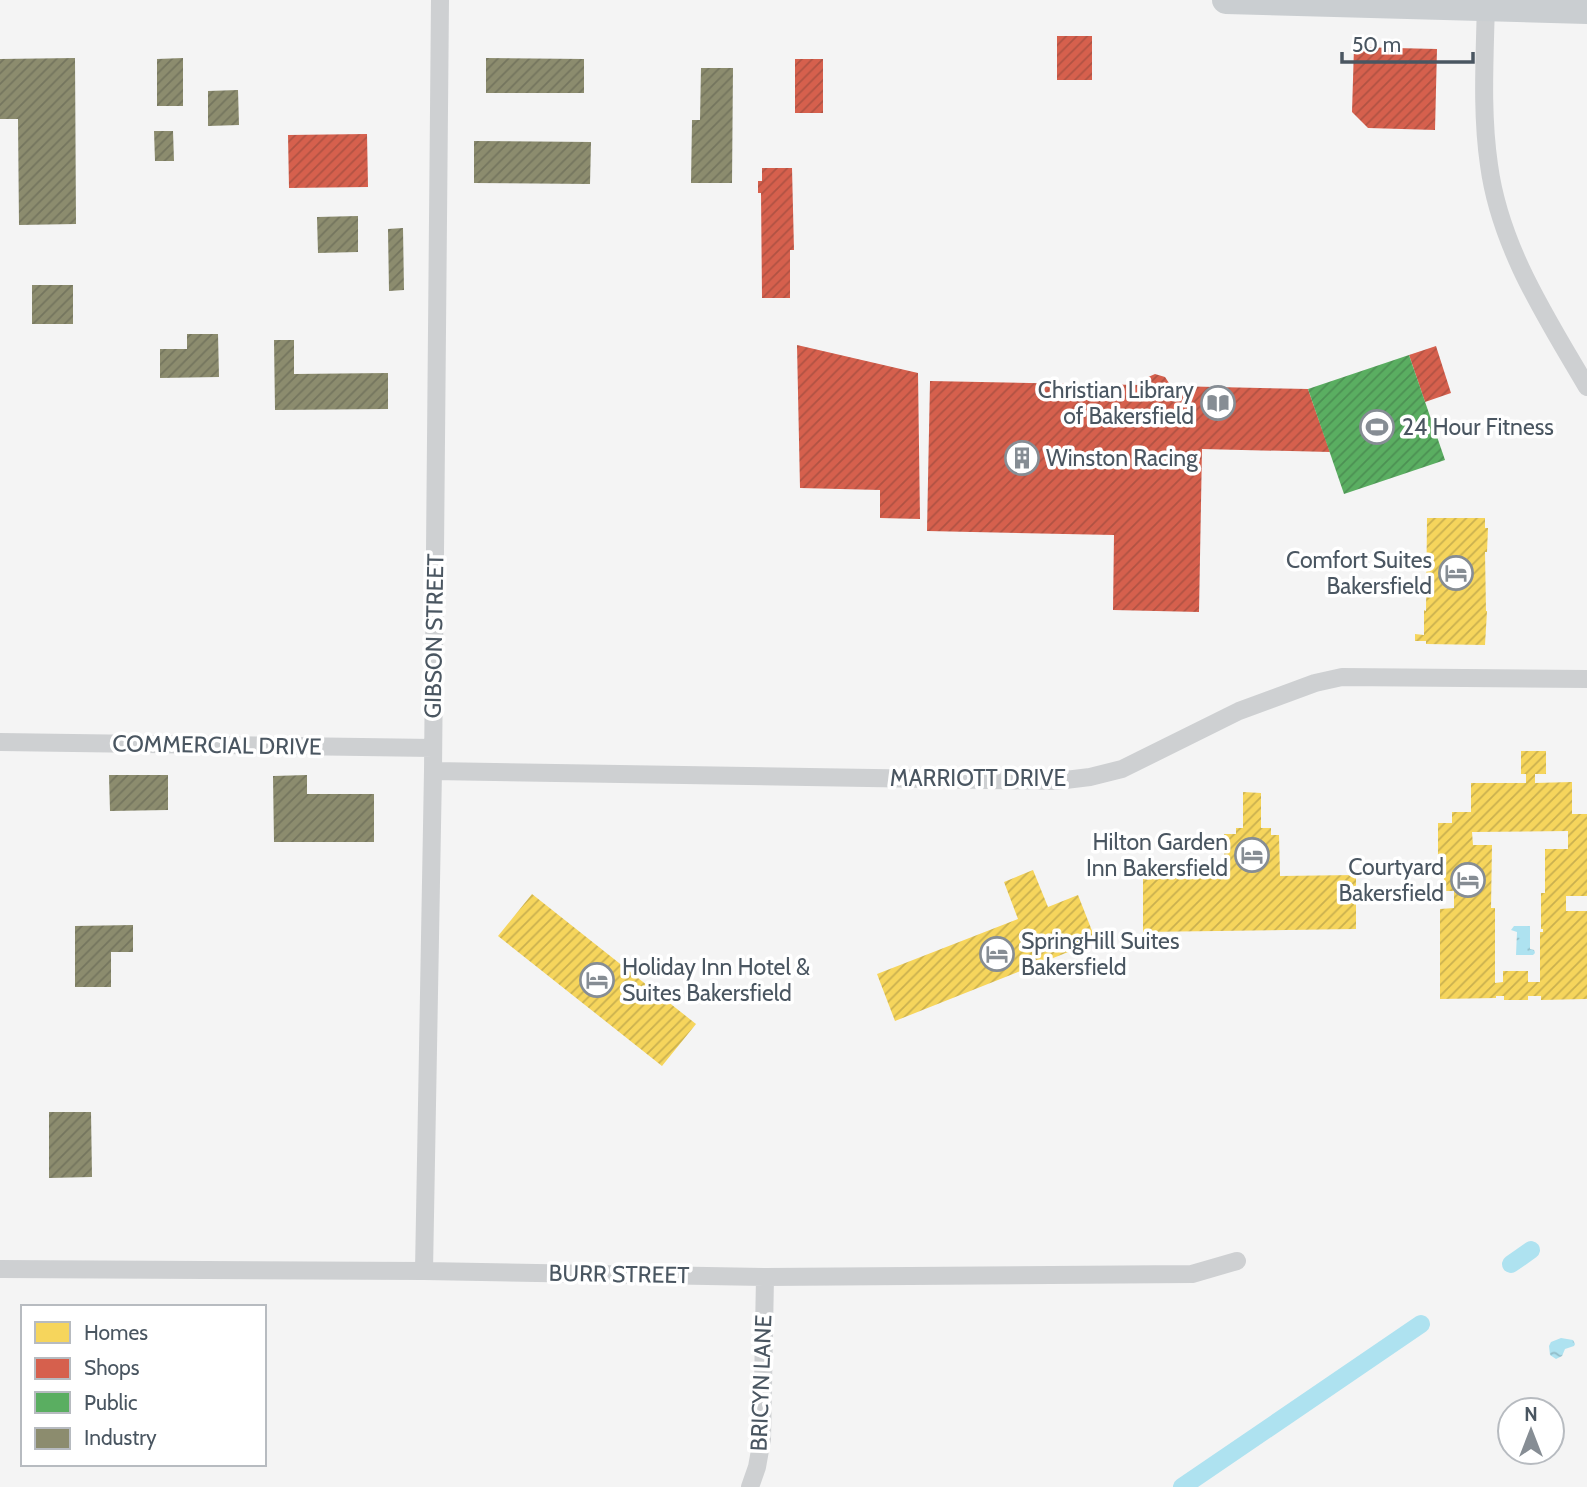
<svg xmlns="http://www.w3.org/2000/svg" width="1587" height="1487" viewBox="0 0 1587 1487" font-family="Cabin,sans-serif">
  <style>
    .water { fill: url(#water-ripples) }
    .homes { fill: url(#homes-hatch); fill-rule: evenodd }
    .shops { fill: url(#shops-hatch) }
    .public { fill: url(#public-hatch) }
    .industry { fill: url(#industry-hatch) }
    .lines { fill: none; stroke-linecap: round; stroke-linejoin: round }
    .canal { stroke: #aee2f0; stroke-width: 18 }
    .street { stroke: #ced0d2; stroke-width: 18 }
    .primary { stroke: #caced1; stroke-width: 28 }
    .labels { text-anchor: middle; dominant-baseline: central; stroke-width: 7; stroke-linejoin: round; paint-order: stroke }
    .poi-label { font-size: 23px; fill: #4a5661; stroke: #fff; text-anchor: end }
    .street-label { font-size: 23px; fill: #4a5661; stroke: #fff }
  </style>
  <defs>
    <pattern id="water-ripples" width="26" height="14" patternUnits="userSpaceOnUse" patternTransform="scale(1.75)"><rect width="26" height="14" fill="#aee2f0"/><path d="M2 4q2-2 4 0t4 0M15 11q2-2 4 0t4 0" fill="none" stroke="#90bac6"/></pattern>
    <pattern id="homes-hatch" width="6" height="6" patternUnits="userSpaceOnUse" patternTransform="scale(1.75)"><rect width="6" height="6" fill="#f6d55c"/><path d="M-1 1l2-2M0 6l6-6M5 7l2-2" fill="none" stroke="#c9b04f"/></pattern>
    <pattern id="shops-hatch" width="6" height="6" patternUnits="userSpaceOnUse" patternTransform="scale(1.75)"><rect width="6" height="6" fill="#d6604d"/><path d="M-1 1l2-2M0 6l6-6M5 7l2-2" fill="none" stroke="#b05243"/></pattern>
    <pattern id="public-hatch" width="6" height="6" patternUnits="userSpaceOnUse" patternTransform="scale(1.75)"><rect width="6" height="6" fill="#5aae61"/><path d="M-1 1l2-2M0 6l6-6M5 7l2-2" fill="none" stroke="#4c9053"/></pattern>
    <pattern id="industry-hatch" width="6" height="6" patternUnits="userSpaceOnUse" patternTransform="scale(1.75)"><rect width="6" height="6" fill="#8c8c6e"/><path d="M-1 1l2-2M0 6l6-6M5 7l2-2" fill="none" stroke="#74755e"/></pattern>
  </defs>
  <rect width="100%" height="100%" fill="#f4f4f4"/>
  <path class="water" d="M1514 926H1530V949L1534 950 1535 953 1533 955H1516L1517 932 1511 930Z
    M1561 1338 1573 1340 1575 1344 1574 1346 1565 1349 1562 1356 1556 1359 1550 1355 1549 1346 1551 1342Z"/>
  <path class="homes" d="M1427 518H1485V528H1488L1487 552H1485L1486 611H1487L1485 645 1426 644V641H1415V634L1424 635V610L1426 611Z
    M1521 751H1546V774H1535V783L1572 782V814H1587V896H1566V911H1587V999L1541 1000V996H1528V1000H1504V996H1496V998L1440 999V909L1454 908V891H1444V869H1438V823H1452V812H1471V783H1526V774H1521ZM1568 831V849H1545V893H1541V929H1543V932H1540V982H1528V971H1503V982L1495 983V908H1491L1492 845H1473L1472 832Z
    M1243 792 1261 793V828H1271V835H1279L1280 876 1356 875V929L1143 932V877L1224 876V834H1236V828H1243Z
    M1033 870 1048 907 1078 895 1096 941 895 1021 877 974 1018 919 1004 882Z
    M532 894 696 1024 662 1066 498 936Z"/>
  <path class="shops" d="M1057 36H1092V80H1057Z
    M1354 47 1437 49 1435 130 1368 128 1352 112Z
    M795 59H823V113H795Z
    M367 134 368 187 289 188 288 135Z
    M762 168H792L794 250H790V298H762L761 193H758V181H762Z
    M797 345 918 373 920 519 880 518V490L800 488Z
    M1436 346 1451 393 1425 402 1409 355Z
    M1155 374 1165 377 1171 386 1308 389 1330 452 1202 449 1199 612 1113 610 1114 535 927 531 930 381 1141 385 1146 378Z"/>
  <path class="public" d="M1409 355 1445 460 1344 494 1308 389Z"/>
  <path class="industry" d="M75 58 76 224 19 225 18 119H0V59Z
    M183 58V106H157V59Z
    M486 58 584 59V93H486Z
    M701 68H733L732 183H691L692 120H700Z
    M238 90 239 125 208 126V91Z
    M154 131H173L174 161H155Z
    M474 141 591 142 590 184 474 183Z
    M358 216V252L318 253 317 217Z
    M403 228 404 290 389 291 388 229Z
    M32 285H73V324H32Z
    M187 334H218L219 377 160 378V349H187Z
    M274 340H294V374L388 373V409L275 410Z
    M109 775H168V810L110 811Z
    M307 775V794H374V842H274L273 776Z
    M133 925V952H111V987H75V926Z
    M49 1112H91L92 1177 49 1178Z"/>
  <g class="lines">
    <path class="canal" d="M1511 1264 1531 1250
      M1182 1487 1421 1324"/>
    <path class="street" d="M1486 0C1485 55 1481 110 1489 165 1500 247 1546 317 1587 387
      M0 742 433 748
      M433 771 1057 781 1090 777 1122 769 1239 711 1315 683 1342 677 1587 679
      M0 1269 424 1271 765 1277 1192 1274 1237 1261
      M424 1271 433 771 440 0
      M750 1487 757 1467 762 1439 765 1277"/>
    <path class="primary" d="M1226 0 1587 10"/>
  </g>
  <defs>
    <g id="library-ring" transform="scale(1.75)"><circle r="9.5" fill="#fff" stroke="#868d94" stroke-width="1.5"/><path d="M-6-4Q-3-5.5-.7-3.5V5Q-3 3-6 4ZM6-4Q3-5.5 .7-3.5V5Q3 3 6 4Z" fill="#868d94"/></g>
    <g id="stadium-ring" transform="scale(1.75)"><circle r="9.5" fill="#fff" stroke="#868d94" stroke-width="1.5"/><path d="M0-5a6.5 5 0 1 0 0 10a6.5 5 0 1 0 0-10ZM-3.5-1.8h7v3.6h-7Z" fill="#868d94"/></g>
    <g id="building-ring" transform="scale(1.75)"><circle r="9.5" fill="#fff" stroke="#868d94" stroke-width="1.5"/><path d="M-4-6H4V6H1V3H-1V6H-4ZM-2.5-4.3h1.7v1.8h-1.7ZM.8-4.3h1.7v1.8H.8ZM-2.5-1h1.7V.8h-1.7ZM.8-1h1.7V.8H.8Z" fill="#868d94"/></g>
    <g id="hotel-ring" transform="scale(1.75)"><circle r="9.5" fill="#fff" stroke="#868d94" stroke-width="1.5"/><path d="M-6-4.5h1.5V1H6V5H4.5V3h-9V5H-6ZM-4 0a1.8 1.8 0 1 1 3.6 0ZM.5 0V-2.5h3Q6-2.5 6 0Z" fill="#868d94"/></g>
  </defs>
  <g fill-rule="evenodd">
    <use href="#library-ring" x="1218" y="403"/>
    <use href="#stadium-ring" x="1377" y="427"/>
    <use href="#building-ring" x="1022" y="458"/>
    <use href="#hotel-ring" x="1456" y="573"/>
    <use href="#hotel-ring" x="1252" y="855"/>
    <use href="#hotel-ring" x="1468" y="880"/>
    <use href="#hotel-ring" x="997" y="954"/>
    <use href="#hotel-ring" x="597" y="980"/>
  </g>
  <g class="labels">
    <g class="poi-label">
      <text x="1194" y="390">Christian Library<tspan x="1194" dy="26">of Bakersfield</tspan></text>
      <text x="1402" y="427" text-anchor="start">24 Hour Fitness</text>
      <text x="1046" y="458" text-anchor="start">Winston Racing</text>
      <text x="1432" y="560">Comfort Suites<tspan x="1432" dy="26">Bakersfield</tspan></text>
      <text x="1228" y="842">Hilton Garden<tspan x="1228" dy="26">Inn Bakersfield</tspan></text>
      <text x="1444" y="867">Courtyard<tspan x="1444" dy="26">Bakersfield</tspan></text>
      <text x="1021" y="941" text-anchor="start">SpringHill Suites<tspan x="1021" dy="26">Bakersfield</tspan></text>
      <text x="622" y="967" text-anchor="start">Holiday Inn Hotel &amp;<tspan x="622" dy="26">Suites Bakersfield</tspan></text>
    </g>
    <g class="street-label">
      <text transform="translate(434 636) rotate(-89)">GIBSON STREET</text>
      <text transform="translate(217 745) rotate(1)">COMMERCIAL DRIVE</text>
      <text x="978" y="778">MARRIOTT DRIVE</text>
      <text transform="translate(619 1274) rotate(1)">BURR STREET</text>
      <text transform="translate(761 1383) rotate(-88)">BRICYN LANE</text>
    </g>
  </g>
  <rect x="21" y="1305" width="245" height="161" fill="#ffffff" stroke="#b7bbc0" stroke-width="2"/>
  <rect x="35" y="1322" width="35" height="21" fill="#f6d55c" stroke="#b7bbc0" stroke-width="2"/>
  <text x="84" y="1340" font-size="21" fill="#4a5661">Homes</text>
  <rect x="35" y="1358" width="35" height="21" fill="#d6604d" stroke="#b7bbc0" stroke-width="2"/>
  <text x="84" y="1375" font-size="21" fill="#4a5661">Shops</text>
  <rect x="35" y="1392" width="35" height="21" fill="#5aae61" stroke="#b7bbc0" stroke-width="2"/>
  <text x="84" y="1410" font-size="21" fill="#4a5661">Public</text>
  <rect x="35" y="1428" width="35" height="21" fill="#8c8c6e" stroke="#b7bbc0" stroke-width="2"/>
  <text x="84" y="1445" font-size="21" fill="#4a5661">Industry</text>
  <g transform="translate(1531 1431)"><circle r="33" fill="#ffffff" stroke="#b7bbc0" stroke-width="2"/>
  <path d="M0-5L12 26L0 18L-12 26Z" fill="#868d94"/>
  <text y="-10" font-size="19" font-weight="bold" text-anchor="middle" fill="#4a5661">N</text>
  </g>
  <path d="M1342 52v10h131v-10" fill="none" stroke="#4a5661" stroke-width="3.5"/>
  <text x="1352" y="52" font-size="21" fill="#4a5661" stroke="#ffffff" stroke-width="5" paint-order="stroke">50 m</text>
</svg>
